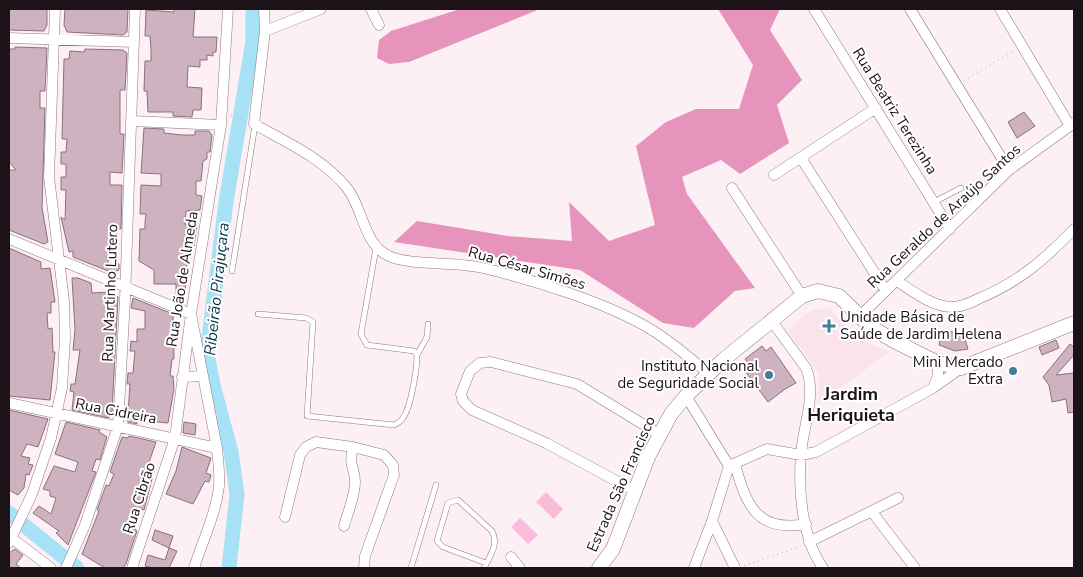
<svg xmlns="http://www.w3.org/2000/svg" width="1083" height="577" viewBox="0 0 1083 577" font-family="'Nunito Sans',sans-serif">
  <style>
    .built { fill: #fbe3ed }
    .green { fill: #fbbcd9 }
    .forest { fill: #e694bb }
    .lines { fill: none; stroke-linecap: round; stroke-linejoin: round }
    .river { stroke: #a7e1f5; stroke-width: 15 }
    .building { fill: #cfb2bf; stroke: #8b707c }
    .lane-casing { stroke: #917682; stroke-width: 6 }
    .street-casing { stroke: #917682; stroke-width: 11 }
    .secondary-casing { stroke: #917682; stroke-width: 15 }
    .path { stroke: #b4a8ad; stroke-width: 1; stroke-dasharray: 1 4; stroke-linecap: butt }
    .lane { stroke: #fff; stroke-width: 5 }
    .street { stroke: #fff; stroke-width: 10 }
    .secondary { stroke: #fff; stroke-width: 14 }
    .poi-dot { fill: #407f94; stroke: #fff; stroke-width: 2 }
    .labels { text-anchor: middle; dominant-baseline: central; stroke-width: 4; stroke-linejoin: round; paint-order: stroke }
    .street-label { font-size: 15px; fill: #1c1217; stroke: #fff }
    .poi-label { font-size: 15px; fill: #1c1217; stroke: #fff; text-anchor: end }
    .water-label { font-size: 16px; font-style: italic; fill: #043745; stroke: #fff }
    .quarter-label { font-size: 18px; font-weight: bold; fill: #1c1217; stroke: #fff }
  </style>
  <rect width="100%" height="100%" fill="#fdf0f5"/>
  <path class="built" d="M829 308 854 337 890 352 817 404 819 374 788 331 806 313 817 309Z"/>
  <path class="green" d="M546 492 563 509 554 519 536 502Z
    M520 518 538 535 528 544 511 527Z"/>
  <path class="forest" d="M460 9H540L409 62 389 64 377 58 379 40 391 31Z
    M718 9H780L770 30 802 80 777 105 789 143 740 174 721 160 682 177 687 194 755 288 735 291 694 328 663 323 580 270 394 242 417 221 508 236 572 241 569 202 609 241 655 225 636 146 666 122 696 109H739L753 65Z"/>
  <g class="lines">
    <path class="river" d="M9 513 77 568
      M229 568 237 494 231 452 213 385 207 354 226 202 253 41V9"/>
  </g>
  <path class="building" d="M11 9H47V25L44 31 9 30V11Z
    M65 9H128L127 32 123 35 67 32 64 25Z
    M174 9H195L193 37H217L216 52H213V56L207 55V60H200V67L188 66 187 87 202 88 201 110H193L192 117 173 116V112H148L147 91H144L145 61H151V49L150 36H145L146 10 174 12Z
    M15 47 47 48 45 91H40V108H45L42 208 48 242 44 244 9 230V170H16L9 162V49H15Z
    M85 49 123 50 127 53 125 90H120V134H124L122 173 110 172V185H122L121 229H117L116 248 107 263 119 264V270L113 273 73 257V251L69 252 61 217 65 220 66 190H61V177H66V164H61V152H66L67 139H62L64 59H69L70 51 84 52Z
    M1024 112 1035 126 1017 138 1008 122Z
    M144 128 164 129V133L182 135H195V131H209L212 135 210 152H207V159L203 161 201 181H196V195L202 196 200 210 186 211 185 225H197L194 246H188L185 294H176V284H154V270L139 261 140 229H145V222L146 214H140L141 185 161 186V174L141 173Z
    M9 248 41 262V269L50 268 55 302H51V313H47L48 329 52 328 53 352H55L50 400 9 396Z
    M72 278H78L91 283 92 293 108 292 107 290 118 297 112 412H109V418L72 410 74 392 70 391 71 384H75L80 350H73L75 330Z
    M133 298 173 314 174 359H172L170 376H173L174 389 168 423 137 420V424L128 422 125 417 126 413H128L130 384H127L128 373H133L135 351H130L131 341 137 342V329H144L145 327V311L131 308Z
    M941 331 963 333 968 349 955 351 939 345Z
    M1056 340 1059 348 1042 355 1039 347Z
    M1070 344 1074 347V355L1056 375 1074 373V412L1068 413 1066 399 1052 402 1049 385 1043 377Z
    M762 346 766 351 771 347 796 383 785 389 768 402 742 367 748 363 745 359Z
    M9 410 48 419 38 447 27 444 21 456 30 458 28 464 33 465 29 475 26 474 24 488 18 495 9 490Z
    M66 422 100 430 99 432 107 437 100 460 96 459 92 471 96 472 68 545 56 533 59 531 33 513 39 506 51 514 56 498 50 496V491L43 489 54 466 75 472 78 462 55 454Z
    M184 422 196 424 195 435 183 433Z
    M129 436 156 442 147 468 154 471 144 510 141 509 135 524V530L137 531 126 564 123 568H105L82 554 99 511 97 510 106 485 109 486 114 474 110 472 122 437 128 438Z
    M182 447 211 458 206 473 211 475 209 482 205 481 193 504 166 494 176 471Z
    M155 530 173 536 169 548 152 540Z
    M169 548 177 551 169 568H153L145 566 148 555 165 560Z
    M15 549 23 555 16 564 21 568H9V553Z"/>
  <g class="lines">
    <g class="lane-casing">
      <path id="lane" d="M934 202 961 188
        M232 271 255 125
        M258 314 306 318 313 322 307 416 394 425C397 423 401 422 403 418 411 407 417 369 417 355L414 351 367 345 361 334 376 248
        M417 355 427 337 428 324
        M411 568 436 485
        M484 568C490 556 499 544 492 531L458 500 448 503 437 541 443 547 486 563"/>
    </g>
    <g class="street-casing">
      <path id="street" d="M264 9 265 31 254 124C286 142 324 159 347 188 364 210 363 244 389 256 410 266 456 261 483 268 534 280 608 303 652 330 673 343 691 359 709 374
        M371 9 379 25
        M814 9 950 229
        M910 9 1009 170
        M1000 9 1070 126
        M265 31 321 9
        M9 38 134 42
        M132 121 221 125
        M801 158 886 291
        M774 175 876 108
        M732 188 802 296
        M9 239 191 314 217 448C218 460 220 474 219 486 216 514 202 542 194 568
        M897 281C912 291 933 307 952 307 962 307 970 303 978 299 1019 282 1044 260 1074 229
        M861 315 1009 170 1074 123
        M771 320 806 368C817 395 803 426 801 454 798 491 802 538 823 568
        M182 377 202 376
        M933 388 938 376V363
        M686 396 729 466 712 521 694 568
        M9 403 217 448
        M735 464C746 505 757 533 806 524
        M729 466 767 449 801 455 816 452 933 388 961 368
        M635 491 546 443 472 410 463 401 461 394 470 371 480 363 491 362 577 384 659 434
        M872 512 915 568
        M285 517 300 455 306 447 316 442 353 447 384 455 393 465 394 475 365 556 364 568
        M712 521 735 568
        M344 526C348 512 355 496 355 482 355 466 348 467 353 447
        M9 536 51 568
        M809 542 898 498
        M9 543 32 494 51 438 62 388 65 338 64 301 49 177 55 9
        M511 557 520 568
        M66 568 85 525 118 426 125 299 135 9
        M132 568 175 438 191 314 221 125 228 9"/>
    </g>
    <g class="secondary-casing">
      <path id="secondary" d="M599 568 613 549 648 457 671 414 686 396 723 360 802 296 818 291 839 296 871 327 894 341 938 363 961 368 1074 323"/>
    </g>
    <path class="path" d="M964 81 1014 50
      M231 116 244 118
      M744 566 801 546"/>
    <use href="#lane" class="lane"/>
    <use href="#street" class="street"/>
    <use href="#secondary" class="secondary"/>
  </g>
  <g class="poi-dot">
    <path d="M826.5 318.5h5v5h5v5h-5v5h-5v-5h-5v-5h5z"/>
    <circle cx="1013" cy="371" r="5"/>
    <circle cx="769" cy="375" r="5"/>
  </g>
  <g class="labels">
    <g class="street-label">
      <text transform="translate(895 111) rotate(58)">Rua Beatriz Terezinha</text>
      <text transform="translate(944 216) rotate(-43)">Rua Geraldo de Araújo Santos</text>
      <text transform="translate(527 268) rotate(16)">Rua César Simões</text>
      <text transform="translate(182 279) rotate(-81)">Rua João de Almeda</text>
      <text transform="translate(110 293) rotate(-88)">Rua Martinho Lutero</text>
      <text transform="translate(116 411) rotate(11)">Rua Cidreira</text>
      <text transform="translate(621 484) rotate(-66)">Estrada São Francisco</text>
      <text transform="translate(139 498) rotate(-72)">Rua Cibrão</text>
    </g>
    <g class="poi-label">
      <text x="840" y="317" text-anchor="start">Unidade Básica de<tspan x="840" dy="17">Saúde de Jardim Helena</tspan></text>
      <text x="1003" y="362">Mini Mercado<tspan x="1003" dy="17">Extra</tspan></text>
      <text x="759" y="366">Instituto Nacional<tspan x="759" dy="17">de Seguridade Social</tspan></text>
    </g>
    <g class="water-label">
      <text transform="translate(217 289) rotate(-84)">Ribeirão Pirajuçara</text>
    </g>
    <g class="quarter-label">
      <text x="851" y="394">Jardim<tspan x="851" dy="21">Heriquieta</tspan></text>
    </g>
  </g>
  <rect width="1083" height="577" fill="none" stroke="#1c1217" stroke-width="20"/>
</svg>
